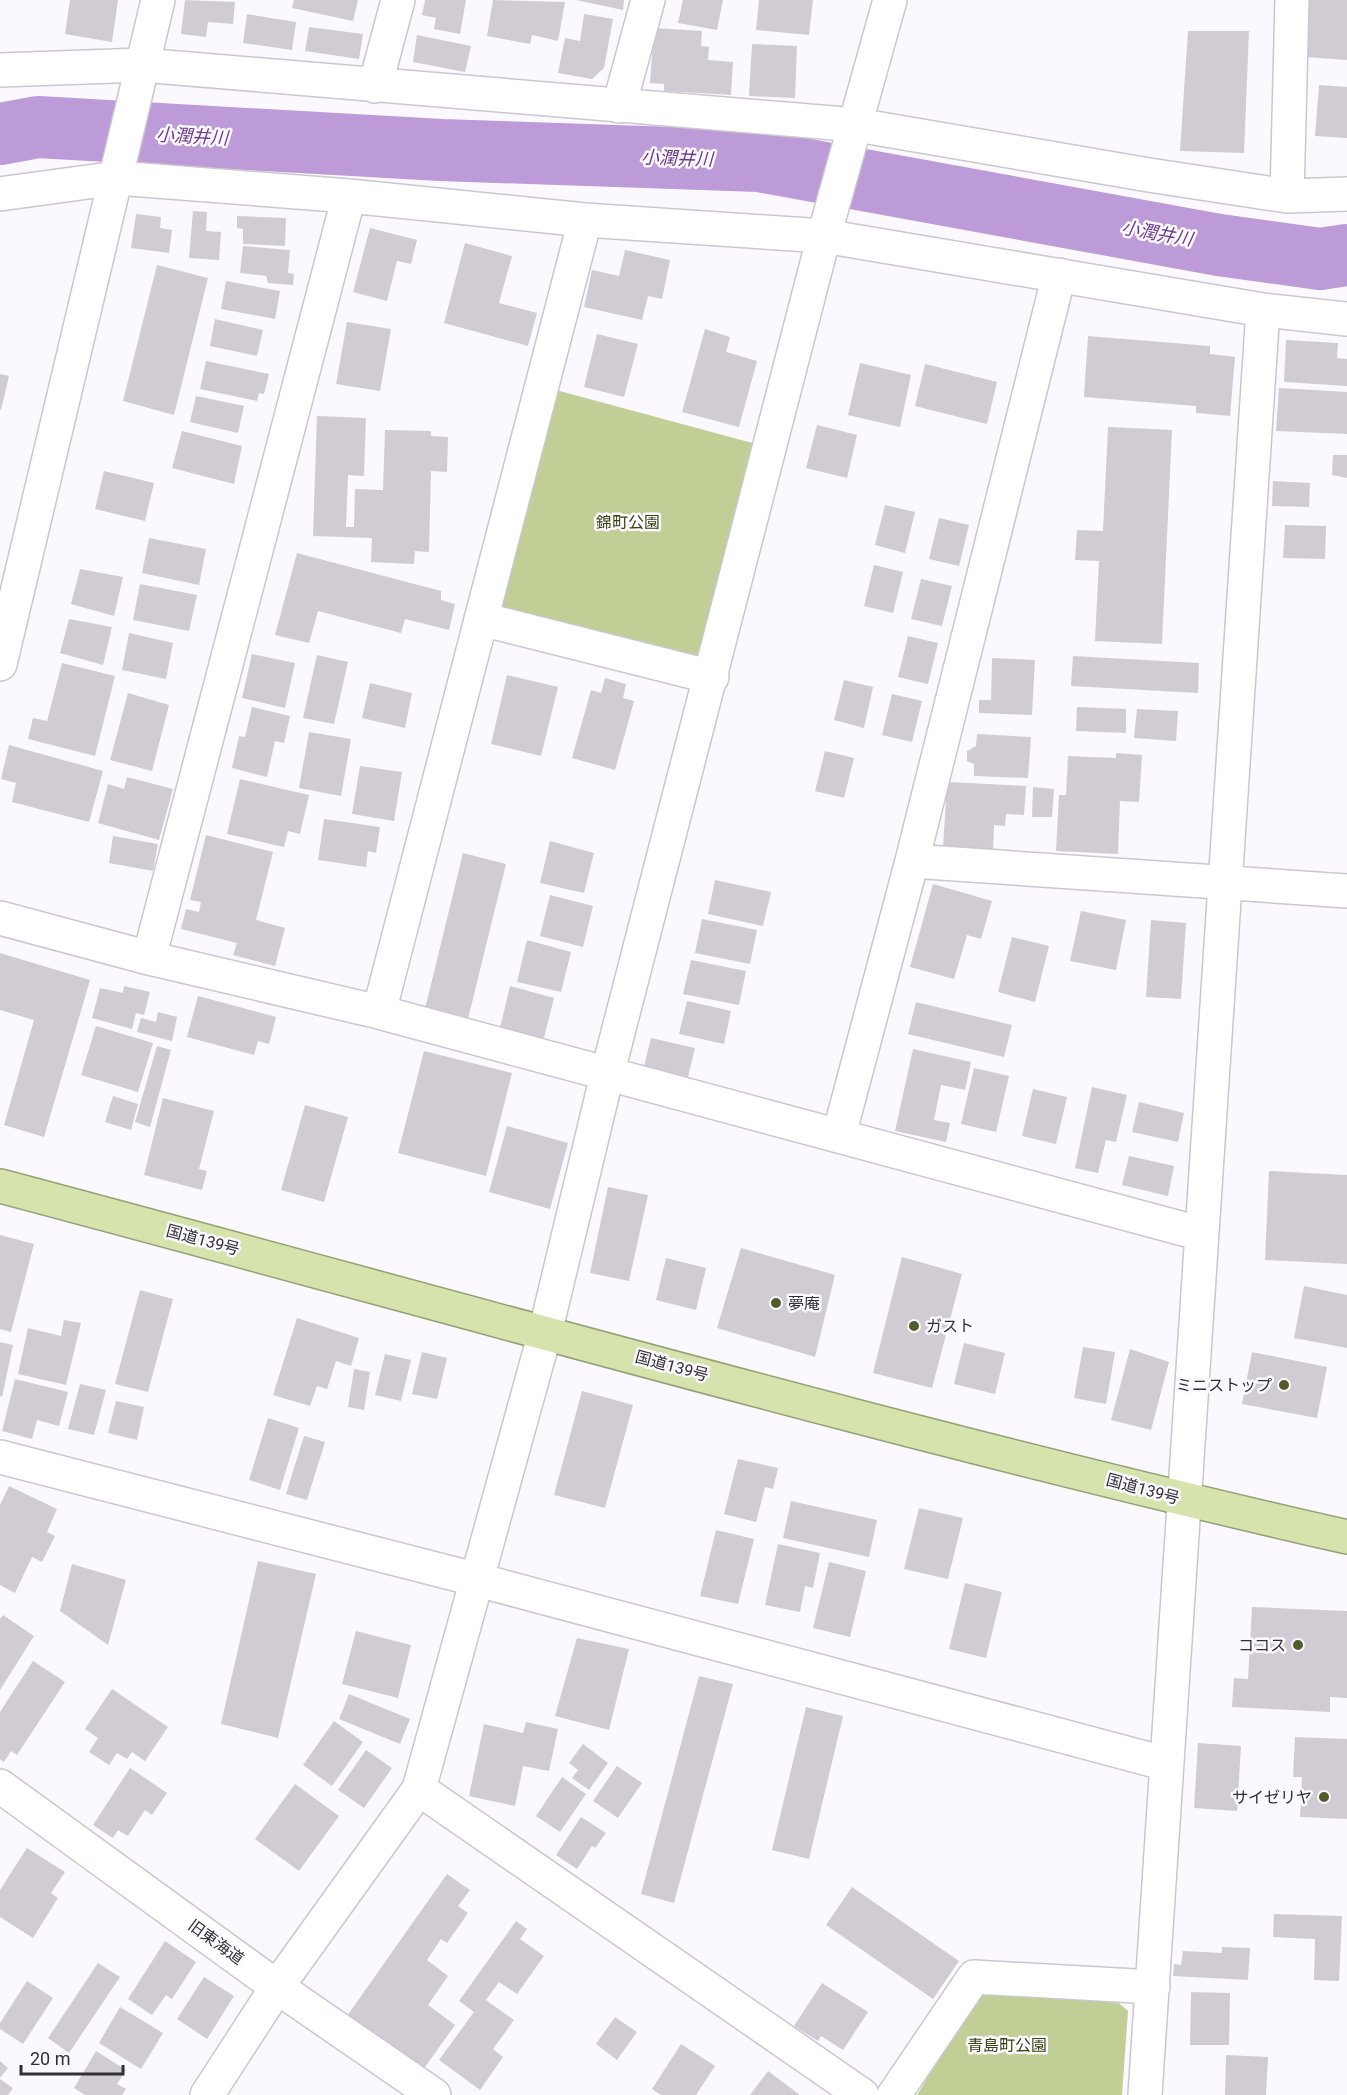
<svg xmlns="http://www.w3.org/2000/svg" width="1347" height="2095" viewBox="0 0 1347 2095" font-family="Roboto,'Noto Sans JP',sans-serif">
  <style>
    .green { fill: #c1ce96 }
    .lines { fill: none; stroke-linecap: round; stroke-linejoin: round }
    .river { stroke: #bd9ad8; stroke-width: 62 }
    .building { fill: #d1ccd4 }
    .minor-casing { stroke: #cbc7cf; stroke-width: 36 }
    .tertiary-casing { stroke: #cbc7cf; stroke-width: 36 }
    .trunk-casing { stroke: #96a075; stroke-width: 36 }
    .minor { stroke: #fff; stroke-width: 33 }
    .tertiary { stroke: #fff; stroke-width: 33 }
    .trunk { stroke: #d6e3ac; stroke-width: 33 }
    .poi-dot { fill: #525c2b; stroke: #fbf8ff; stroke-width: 2 }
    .labels { text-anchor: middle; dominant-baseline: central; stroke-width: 5; stroke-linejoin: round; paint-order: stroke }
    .park-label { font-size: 16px; fill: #39420c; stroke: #fbf8ff }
    .street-label { font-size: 16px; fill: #323033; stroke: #fbf8ff }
    .poi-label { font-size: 16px; fill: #323033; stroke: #fbf8ff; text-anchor: end }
    .water-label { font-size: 18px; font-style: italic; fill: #683b87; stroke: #fbf8ff }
  </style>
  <rect width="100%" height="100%" fill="#fbf8ff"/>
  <path class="green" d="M556 390 756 444 700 654 687 662 506 613 500 601Z
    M978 1994 1114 1999 1128 2011 1122 2095H917Z"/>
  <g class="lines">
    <path class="river" d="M0 134 38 127 441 150 759 161 1219 245 1320 259 1347 255"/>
  </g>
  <path class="building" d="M70 0H118L112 42 65 34Z
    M185 0 235 2 233 24 208 22 206 37 181 34Z
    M294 0H358L353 21 292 8Z
    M425 0H466L460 34 434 29 436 18 422 15Z
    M493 0 565 2 558 41 532 35 530 44 487 36Z
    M576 0H624L623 10Z
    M683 0H723L717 30 678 23Z
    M759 0H813L809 35 756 30Z
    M1309 0H1347V60L1306 57Z
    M247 14 296 22 292 50 243 43Z
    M584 14 613 19 604 68 592 79 558 73 565 38 580 41Z
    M309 27 363 34 359 59 305 51Z
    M654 28 702 31 701 46 709 47 708 60 733 62 731 95 664 91V84L650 83Z
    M1188 31H1249L1244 153 1180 151Z
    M417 35 471 46 465 72 413 62Z
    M752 44 797 46 795 98 749 96Z
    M1319 85 1347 87V138L1315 136Z
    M193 211 207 212 206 231 221 232 219 260 189 258Z
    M136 214 161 217 160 228 172 230 169 253 131 248Z
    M237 216 286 218 285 246 243 244V229L237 228Z
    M370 228 417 240 411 264 397 261 387 301 353 292Z
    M465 243 512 256 499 303 537 313 528 346 444 323Z
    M243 246 290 250 288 273 294 274 293 285 268 283 266 276 240 273Z
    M625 250 670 260 662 299 648 296 642 320 584 307 592 270 619 276Z
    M157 265 208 278 174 415 123 401Z
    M226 281 280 291 275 319 221 309Z
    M215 319 263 330 257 356 210 346Z
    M347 322 391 329 380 391 336 384Z
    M705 329 730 337 726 352 757 361 739 427 682 412Z
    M597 334 638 344 624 397 584 387Z
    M1088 336 1210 346V354L1235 357 1230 416 1196 413V406L1084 397Z
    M1286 340 1338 343 1337 358 1347 359V386L1284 382Z
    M206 361 269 374 264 394 259 393 257 401 200 389Z
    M860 363 911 375 900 427 848 415Z
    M925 364 997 382 987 424 915 406Z
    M0 374 9 376 1 410 0 409Z
    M1279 388 1347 392V434L1276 431Z
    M196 396 244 406 238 433 190 422Z
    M317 416 366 418 364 476 348 475 346 527H354L355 489 383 490 385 430 431 431V436L448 437 447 472 431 471 429 552 415 551 414 564 371 562 372 538 313 536Z
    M817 425 857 435 847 478 806 468Z
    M1108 427 1172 430 1162 644 1095 641 1099 561 1075 560 1077 530 1103 531Z
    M182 431 242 446 234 484 172 468Z
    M1333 455H1347V478L1332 475Z
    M104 471 154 483 145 521 95 509Z
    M1273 481 1310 483 1309 507 1272 506Z
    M885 505 915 512 905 553 875 545Z
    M939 518 969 525 959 566 929 559Z
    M1285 525 1326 526 1325 559 1283 558Z
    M149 538 206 549 199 585 142 573Z
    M297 553 441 591V600L455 604 449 630 405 619 401 633 318 611 309 643 275 635Z
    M874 565 903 572 893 613 864 606Z
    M80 569 123 577 114 616 71 604Z
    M921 579 952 586 942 626 911 619Z
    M140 584 197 595 189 631 133 620Z
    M69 619 112 627 103 665 60 653Z
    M129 633 173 643 166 679 122 670Z
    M908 636 938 643 928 684 898 677Z
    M252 654 295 663 285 708 242 698Z
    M317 655 348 662 334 724 303 718Z
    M1073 656 1199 663 1198 693 1071 686Z
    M992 658 1035 660 1032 715 979 713V700H991Z
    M62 663 115 676 95 756 28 739 33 718 47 721Z
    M507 675 558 687 541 756 491 744Z
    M605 678 626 684 623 698 634 701 615 770 572 758 591 690 601 693Z
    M844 680 873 687 864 728 834 720Z
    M370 683 412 693 405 728 362 718Z
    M128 693 169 705 152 771 110 760Z
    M892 694 922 701 912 742 882 735Z
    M252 707 290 716 284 743 275 741 267 777 232 768 239 736 245 737Z
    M1077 707 1126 709V733L1076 731Z
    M1137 709 1178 711 1176 741 1134 738Z
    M309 732 351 739 341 796 299 788Z
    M977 734 1031 737 1028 778 974 776V764L967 761V751L976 746Z
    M9 745 103 771 89 822 12 802 16 783 1 779Z
    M825 751 854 758 844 798 815 791Z
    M1116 753 1142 755 1139 802 1120 801 1118 854 1056 851 1059 795H1066L1068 756 1116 758Z
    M360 766 402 772 394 821 352 814Z
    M127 777 173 789 159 840 98 823 108 784 124 789Z
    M240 779 309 795 300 834 288 831 284 847 227 834Z
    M947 782 1026 786 1024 815 1006 814 1005 826 994 825 993 851 943 848Z
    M1033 787 1054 789 1052 817H1032Z
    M324 819 380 827 376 853 368 851 366 867 318 860Z
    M206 835 273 852 256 920 285 928 275 966 233 955 237 943 181 929 186 909 199 912 201 902 190 900Z
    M113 836 158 844 153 871 109 863Z
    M550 841 594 853 584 893 540 883Z
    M463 853 506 864 468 1019 425 1009Z
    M715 880 771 892 763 926 708 914Z
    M933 884 992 901 981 939 967 935 954 979 910 967Z
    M550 895 593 906 583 947 540 936Z
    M1081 911 1126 920 1116 970 1070 961Z
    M702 919 757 930 750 964 695 953Z
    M1151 920 1186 923 1181 999 1146 997Z
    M1012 937 1049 946 1035 1002 998 992Z
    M527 940 571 952 561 992 517 982Z
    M0 953 90 980 44 1137 4 1125 34 1020 0 1010Z
    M691 960 746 971 739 1005 683 994Z
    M124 986 150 992 144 1015 136 1013 132 1029 92 1018 100 988 123 993Z
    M510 986 554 998 544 1038 500 1028Z
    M198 996 276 1017 269 1044 258 1041 254 1055 187 1037Z
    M687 1001 731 1011 724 1044 679 1034Z
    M916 1002 1012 1025 1004 1057 908 1034Z
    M158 1012 177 1017 172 1041 137 1032 141 1018 156 1022Z
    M96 1026 153 1043 138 1092 81 1075Z
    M651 1038 695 1048 687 1081 643 1070Z
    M157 1046 171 1050 150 1127 135 1122Z
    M913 1049 971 1062 965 1090 941 1085 934 1120 950 1123 946 1142 895 1131Z
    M424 1051 512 1073 486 1176 398 1153Z
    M974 1068 1009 1076 996 1132 961 1124Z
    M1092 1087 1127 1095 1116 1142 1106 1140 1098 1173 1075 1168Z
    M1033 1089 1067 1097 1056 1144 1022 1136Z
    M113 1096 138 1104 131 1130 105 1122Z
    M163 1098 214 1111 199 1169 207 1171 202 1190 144 1175Z
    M1139 1102 1184 1113 1178 1142 1132 1132Z
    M305 1105 348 1117 324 1202 281 1190Z
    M507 1126 568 1143 550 1209 489 1192Z
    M1129 1156 1174 1166 1168 1196 1122 1185Z
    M1269 1171 1347 1175V1264L1265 1260Z
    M608 1187 648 1195 629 1281 590 1273Z
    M0 1235 34 1244 11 1332 0 1329Z
    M741 1248 835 1275 815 1357 717 1328Z
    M902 1257 962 1274 932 1388 873 1373Z
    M666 1258 706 1268 696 1310 656 1300Z
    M1304 1286 1347 1295V1348L1294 1338Z
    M140 1290 173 1299 148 1392 115 1384Z
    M297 1318 359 1338 351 1366 336 1361 327 1389 317 1386 310 1406 273 1395Z
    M64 1320 81 1323 66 1385 18 1374 28 1328 61 1336Z
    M0 1342 13 1345 2 1397 0 1396Z
    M964 1343 1005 1353 995 1394 954 1384Z
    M1083 1347 1115 1352 1106 1404 1074 1398Z
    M1130 1349 1169 1362 1151 1430 1111 1420Z
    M422 1352 447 1358 437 1399 412 1394Z
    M1252 1352 1327 1367 1317 1418 1242 1404Z
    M385 1354 411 1360 401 1401 375 1395Z
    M354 1369 370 1372 364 1410 348 1407Z
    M15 1379 68 1392 59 1426 37 1420 32 1439 2 1431Z
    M80 1384 106 1390 94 1435 68 1429Z
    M582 1391 633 1405 605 1508 554 1495Z
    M116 1401 144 1407 137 1440 108 1433Z
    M268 1418 299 1428 280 1490 249 1480Z
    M304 1436 325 1442 307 1500 286 1494Z
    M738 1459 778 1468 773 1489 765 1487 756 1522 724 1514Z
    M9 1486 57 1509 47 1532 55 1536 42 1562 32 1557 15 1593 0 1585V1505Z
    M791 1501 877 1520 869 1557 783 1538Z
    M919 1508 963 1518 948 1579 904 1569Z
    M716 1530 754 1539 738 1604 700 1596Z
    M778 1544 820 1553 813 1588 805 1586 800 1612 765 1605Z
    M258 1561 316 1574 278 1738 221 1724Z
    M829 1562 866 1571 850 1637 813 1628Z
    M72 1564 126 1580 108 1645 60 1611Z
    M965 1583 1002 1592 986 1658 949 1649Z
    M1252 1607 1347 1611V1698L1330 1697V1712L1232 1707 1234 1678 1248 1679Z
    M3 1615 34 1636 0 1690V1619Z
    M356 1631 411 1645 398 1698 342 1684Z
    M577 1638 629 1649 609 1730 555 1716Z
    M33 1661 65 1682 17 1755 11 1751 4 1762 0 1759V1712Z
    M699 1676 733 1684 674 1903 641 1894Z
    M112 1689 168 1727 145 1761 132 1752 127 1759 117 1753 109 1765 89 1752 98 1738 85 1729Z
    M349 1694 410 1719 400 1744 339 1719Z
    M806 1707 843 1716 809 1859 772 1850Z
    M334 1721 363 1742 332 1786 303 1765Z
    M526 1722 558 1729 549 1771 523 1766 515 1806 469 1796 484 1724 523 1733Z
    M1295 1737 1347 1739V1819L1300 1817 1302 1777H1293Z
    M1198 1743 1241 1746 1237 1811 1194 1808Z
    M583 1744 608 1763 589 1790 572 1778 578 1770 569 1763Z
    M366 1750 392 1768 364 1808 338 1790Z
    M617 1766 642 1783 618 1818 593 1801Z
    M130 1768 167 1793 152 1815 145 1810 128 1836 118 1830 113 1838 93 1825Z
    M562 1777 586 1794 560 1832 536 1816Z
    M295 1784 339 1816 299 1871 255 1839Z
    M581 1817 606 1833 595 1848 592 1846 577 1869 556 1855Z
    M27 1848 65 1872 51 1893 58 1898 33 1938 0 1917V1890Z
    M447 1874 470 1890 458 1906 468 1913 447 1943 441 1939 427 1960 448 1976 428 2005 455 2025 423 2070 347 2016Z
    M852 1887 959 1961 933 1999 826 1925Z
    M1274 1914 1342 1916 1339 1981 1314 1980 1315 1939 1273 1937Z
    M516 1921 527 1929 520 1939 544 1956 517 1994 499 1982 486 2000 514 2020 493 2049 503 2057 480 2090 439 2060 474 2012 459 2001Z
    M165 1941 196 1962 172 1999 166 1995 152 2015 128 1999Z
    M1222 1947 1250 1948 1248 1980 1173 1976 1174 1964 1181 1965 1183 1951 1222 1953Z
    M98 1963 120 1977 69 2053 48 2038Z
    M204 1977 234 1996 207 2039 177 2019Z
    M27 1981 53 1998 23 2044 0 2029V2023Z
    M822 1983 868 2012 843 2050 821 2036 818 2041 794 2026Z
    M1191 1992 1230 1993 1229 2045H1190Z
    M120 2007 163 2033 141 2069 99 2043Z
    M615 2017 637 2032 617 2060 596 2044Z
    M681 2044 715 2066 696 2095H661L652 2089Z
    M96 2051 126 2070 117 2084 126 2089 122 2095H85L74 2088Z
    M1226 2055 1268 2057 1266 2095H1225Z
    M0 2061 8 2068 0 2078Z
    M768 2071 800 2095H750Z
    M0 2079 13 2088 8 2095H0Z"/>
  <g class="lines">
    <g class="minor-casing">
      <path id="minor" d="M0 70 142 65 857 125 1149 175 1287 196 1347 194
        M375 86 398 0
        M619 106 648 0
        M0 194 117 178 349 196 585 220 824 236 1263 310 1347 319
        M1287 196 1292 0
        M481 619 712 677
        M912 861 1347 891
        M0 918 149 958 379 1012 1202 1234
        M149 958 349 196
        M379 1012 585 220
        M839 1135 912 861 1059 275
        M0 1457 478 1580 1167 1764
        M0 1786 277 1987 434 2095
        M419 1789 862 2095
        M207 2095 277 1987 419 1789 545 1333 607 1075 824 236 890 0
        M894 2095 974 1977 1153 1987
        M1145 2095 1263 310"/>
    </g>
    <g class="tertiary-casing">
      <path id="tertiary" d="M0 664 158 0"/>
    </g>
    <g class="trunk-casing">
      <path id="trunk" d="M0 1186C448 1305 895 1434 1347 1537"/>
    </g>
    <use href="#minor" class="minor"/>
    <use href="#tertiary" class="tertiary"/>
    <use href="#trunk" class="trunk"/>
  </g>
  <g class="poi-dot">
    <circle cx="776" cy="1303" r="6"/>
    <circle cx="914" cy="1326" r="6"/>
    <circle cx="1284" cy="1385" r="6"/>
    <circle cx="1298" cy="1645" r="6"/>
    <circle cx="1324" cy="1797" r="6"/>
  </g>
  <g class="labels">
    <g class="park-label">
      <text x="628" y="522">錦町公園</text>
      <text x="1007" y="2045">青島町公園</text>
    </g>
    <g class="street-label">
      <text transform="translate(203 1240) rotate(15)">国道139号</text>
      <text transform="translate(672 1366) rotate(15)">国道139号</text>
      <text transform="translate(1143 1489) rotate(15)">国道139号</text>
      <text transform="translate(216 1942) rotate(36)">旧東海道</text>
    </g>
    <g class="poi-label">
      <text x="788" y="1303" text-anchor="start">夢庵</text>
      <text x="926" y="1326" text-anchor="start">ガスト</text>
      <text x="1272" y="1385">ミニストップ</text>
      <text x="1286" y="1645">ココス</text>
      <text x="1312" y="1797">サイゼリヤ</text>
    </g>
    <g class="water-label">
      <text transform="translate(192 136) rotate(3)">小潤井川</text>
      <text transform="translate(677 158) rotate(2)">小潤井川</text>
      <text transform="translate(1157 233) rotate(10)">小潤井川</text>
    </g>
  </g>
  <path d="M21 2065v9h102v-9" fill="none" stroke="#323033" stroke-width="3"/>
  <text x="30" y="2065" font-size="18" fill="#323033" stroke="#fbf8ff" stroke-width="4.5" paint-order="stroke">20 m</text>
</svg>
